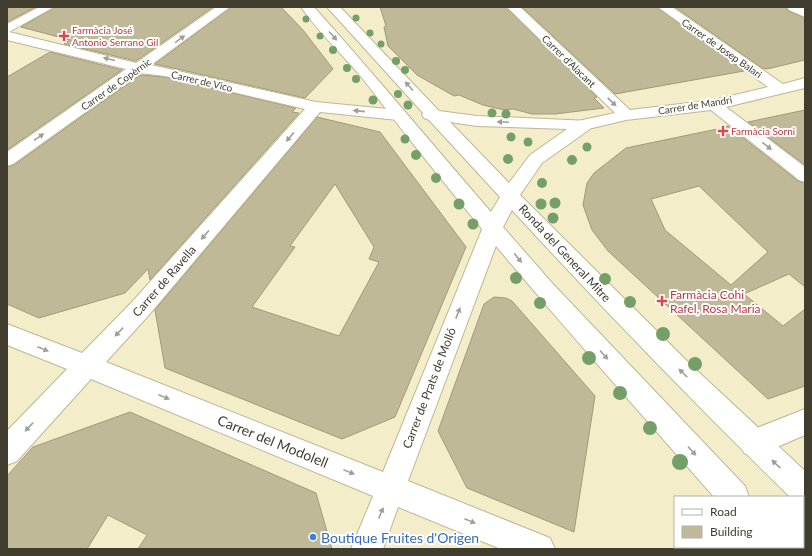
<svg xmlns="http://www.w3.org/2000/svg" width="812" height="556" viewBox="0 0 812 556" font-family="Lato,sans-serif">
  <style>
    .building { fill: #bfb997; stroke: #a09a79; fill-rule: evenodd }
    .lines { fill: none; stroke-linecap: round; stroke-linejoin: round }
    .minor-casing { stroke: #bdb795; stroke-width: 2 }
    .major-casing { stroke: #bdb795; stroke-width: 2 }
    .minor { fill: #fff; fill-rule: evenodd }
    .major { fill: #fff; fill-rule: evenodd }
    .tree { fill: #749f69 }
    .oneway { fill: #a09e97 }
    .health-dot { fill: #e0444e; stroke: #fff; stroke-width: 1.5 }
    .shop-dot { fill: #3f7fe0; stroke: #fff; stroke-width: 1.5 }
    .labels { text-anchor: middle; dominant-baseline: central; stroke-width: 4; stroke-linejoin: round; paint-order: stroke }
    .far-health-label { font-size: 10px; fill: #be3a42; stroke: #fff; text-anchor: start }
    .far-street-label { font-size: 10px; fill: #403d2f; stroke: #fff }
    .street-label { font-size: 12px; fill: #403d2f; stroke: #fff }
    .health-label { font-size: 12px; fill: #be3a42; stroke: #fff; text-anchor: start }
    .near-street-label { font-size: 14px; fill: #403d2f; stroke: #fff }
    .near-shop-label { font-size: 14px; fill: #366cbe; stroke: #fff; text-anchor: start }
  </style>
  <rect width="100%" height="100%" fill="#f4edca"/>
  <path class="building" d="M7 7H36L7 22Z
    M55 7H213L136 61 64 44 70 40 21 27Z
    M231 7H281L303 30 333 69 305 98 155 64Z
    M380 7H506L597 97 594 98 604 108 555 114H532L513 109 504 110 483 105 459 95 454 96 417 75 388 46 384 27 386 26Z
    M522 7H657L744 71 615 94Z
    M675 7H786L788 11 805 18V60L767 69 762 68Z
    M50 52 122 70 7 150V77Z
    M140 75 165 77 296 108 292 112 299 113 150 280 148 269 125 293 39 318 7 304V167L14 165Z
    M805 110V165L748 122Z
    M317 117 380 132 466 247 395 417 342 439 165 368 155 310ZM335 184 374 247 369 259 379 262 339 336 252 307 295 247 290 246Z
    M728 126 798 181 805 183V287L789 274 744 294 783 326 805 309V386L768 399 608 251 592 230 583 205 587 183 594 173 626 148 722 128 721 127ZM699 186 768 252 731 285 665 230 651 199Z
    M494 297 506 298 512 301 595 396 574 532 467 488 438 431 484 304Z
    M130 412 316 493 332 549H138L147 535 108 515 87 549H7V476L33 447Z"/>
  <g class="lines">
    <g class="minor-casing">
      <path id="minor" d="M39 7H54L9 32 136 63 216 7H230L151 65 316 102 398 110 404 112 406 115 404 118 398 120 320 112 148 316 106 362 383 472 483 227 486 222 493 220 500 222 503 227 408 481 550 538 555 549H501L398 507 383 549H351L373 496 91 379 17 461 7 465V431L67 369 7 345V324L82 353 132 302 305 109 165 76 140 73 13 164 7 166V152L126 69 7 40V24Z
        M507 7H520L630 110 714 100 768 87 658 7H672L783 84 805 78V88L726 107 805 167V182L799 180 711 110 626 120 584 130 578 129 576 125 578 121 615 113Z
        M787 7 805 8V17L789 10Z
        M805 409V435L754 457 744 453 740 443 744 433Z"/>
    </g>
    <g class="major-casing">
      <path id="major" d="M301 7H314C374 74 432 144 491 212L500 197 429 120 424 118 422 115 423 113 327 7H340L439 111 477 116 590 121 592 125 590 129 542 163 520 195 692 366 805 471V506L803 505V497H790C695 404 602 308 512 210L503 227 552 283 745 486 749 497H714C596 363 477 230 370 88 349 60 321 36 301 7ZM450 122 477 126 567 129 530 155 509 183Z
        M763 547H796L797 549H764Z"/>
    </g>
    <use href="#minor" class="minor"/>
    <use href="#major" class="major"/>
  </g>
  <g class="tree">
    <circle cx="356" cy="18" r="3.5"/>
    <circle cx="306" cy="19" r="3.5"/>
    <circle cx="370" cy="33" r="3.5"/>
    <circle cx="320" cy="36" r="3.5"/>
    <circle cx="381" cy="44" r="3.5"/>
    <circle cx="333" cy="50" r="4"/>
    <circle cx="396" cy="61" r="4"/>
    <circle cx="347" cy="68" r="4"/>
    <circle cx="405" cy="70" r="4"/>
    <circle cx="356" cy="79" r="4"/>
    <circle cx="398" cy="94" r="4"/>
    <circle cx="373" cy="100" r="4.5"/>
    <circle cx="408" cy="105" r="4.5"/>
    <circle cx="492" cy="113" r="4.5"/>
    <circle cx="506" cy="114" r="4.5"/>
    <circle cx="511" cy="137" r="4.5"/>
    <circle cx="405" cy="139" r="4.5"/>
    <circle cx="528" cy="142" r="4.5"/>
    <circle cx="587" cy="147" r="4.5"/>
    <circle cx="416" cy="155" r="5"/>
    <circle cx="508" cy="159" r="5"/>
    <circle cx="572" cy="160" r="5"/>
    <circle cx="436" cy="178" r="5"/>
    <circle cx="542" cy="183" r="5"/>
    <circle cx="555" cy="203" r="5.5"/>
    <circle cx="459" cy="204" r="5.5"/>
    <circle cx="541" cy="204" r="5.5"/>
    <circle cx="553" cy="218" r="5.5"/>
    <circle cx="473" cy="224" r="5.5"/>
    <circle cx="516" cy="278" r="6"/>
    <circle cx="605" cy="279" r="6"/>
    <circle cx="630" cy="302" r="6"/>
    <circle cx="540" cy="303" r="6"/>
    <circle cx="663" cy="334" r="7"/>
    <circle cx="589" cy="358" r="7"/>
    <circle cx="695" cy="364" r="7"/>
    <circle cx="620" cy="393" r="7"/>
    <circle cx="650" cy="428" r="7"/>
    <circle cx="680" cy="462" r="8"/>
  </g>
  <defs><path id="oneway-solid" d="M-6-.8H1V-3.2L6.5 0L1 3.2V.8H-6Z"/></defs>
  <g class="oneway">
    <use href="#oneway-solid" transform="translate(333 36) rotate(48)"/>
    <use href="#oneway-solid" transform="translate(180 39) rotate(-36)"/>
    <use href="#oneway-solid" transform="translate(109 59) rotate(-166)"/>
    <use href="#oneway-solid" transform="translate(409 86) rotate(-132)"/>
    <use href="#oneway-solid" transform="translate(612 102) rotate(44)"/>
    <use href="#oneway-solid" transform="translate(359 111) rotate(-174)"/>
    <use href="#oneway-solid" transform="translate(503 122) rotate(-178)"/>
    <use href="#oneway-solid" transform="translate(39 137) rotate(-35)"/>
    <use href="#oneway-solid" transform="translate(290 137) rotate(131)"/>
    <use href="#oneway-solid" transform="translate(767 146) rotate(38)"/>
    <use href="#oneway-solid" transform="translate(205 235) rotate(131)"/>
    <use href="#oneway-solid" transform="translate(518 258) rotate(51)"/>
    <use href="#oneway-solid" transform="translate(458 313) rotate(-69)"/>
    <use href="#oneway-solid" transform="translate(119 332) rotate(133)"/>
    <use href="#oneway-solid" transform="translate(43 349) rotate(22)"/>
    <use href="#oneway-solid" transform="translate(604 355) rotate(48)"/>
    <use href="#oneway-solid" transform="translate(683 373) rotate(-135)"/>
    <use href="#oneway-solid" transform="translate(164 397) rotate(22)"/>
    <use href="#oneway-solid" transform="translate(29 427) rotate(133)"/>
    <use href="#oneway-solid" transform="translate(692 451) rotate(48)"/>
    <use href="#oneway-solid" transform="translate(776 464) rotate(-137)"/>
    <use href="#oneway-solid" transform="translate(349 472) rotate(22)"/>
    <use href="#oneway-solid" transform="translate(381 513) rotate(-68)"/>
    <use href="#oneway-solid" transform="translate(470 521) rotate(22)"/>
  </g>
  <g class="health-dot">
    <path d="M62 30h4v4h4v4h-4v4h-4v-4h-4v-4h4z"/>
    <path d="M721 125h4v4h4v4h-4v4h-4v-4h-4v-4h4z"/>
    <path d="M660 295h4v4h4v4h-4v4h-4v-4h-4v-4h4z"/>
  </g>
  <circle class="shop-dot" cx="313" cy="537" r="4"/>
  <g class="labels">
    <g class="far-health-label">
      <text x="72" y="30">Farmàcia José<tspan x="72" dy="12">Antonio Serrano Gil</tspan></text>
      <text x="731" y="131">Farmàcia Sorni</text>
    </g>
    <g class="far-street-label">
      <text transform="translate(722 48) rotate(35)">Carrer de Josep Balari</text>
      <text transform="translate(569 61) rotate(44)">Carrer d'Alacant</text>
      <text transform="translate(202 81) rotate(13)">Carrer de Vico</text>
      <text transform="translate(116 84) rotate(-35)">Carrer de Copèrnic</text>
      <text transform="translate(695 105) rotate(-9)">Carrer de Mandri</text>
    </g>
    <g class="street-label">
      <text transform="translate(565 253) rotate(47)">Ronda del General Mitre</text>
      <text transform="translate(164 281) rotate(-49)">Carrer de Ravella</text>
      <text transform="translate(429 388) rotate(-69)">Carrer de Prats de Molló</text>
    </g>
    <g class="health-label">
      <text x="670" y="294">Farmàcia Cohi<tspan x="670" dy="14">Rafel, Rosa Maria</tspan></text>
    </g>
    <g class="near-street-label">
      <text transform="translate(273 441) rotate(22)">Carrer del Modolell</text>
    </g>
    <g class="near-shop-label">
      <text x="321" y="537">Boutique Fruites d'Origen</text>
    </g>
  </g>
  <rect width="812" height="556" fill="none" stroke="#403d2f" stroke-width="16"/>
  <rect x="674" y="496" width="130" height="52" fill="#ffffff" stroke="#b3b1ac"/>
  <rect x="682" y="509" width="20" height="6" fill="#ffffff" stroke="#b3b1ac"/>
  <text x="710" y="516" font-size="12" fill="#403d2f">Road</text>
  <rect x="682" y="526" width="20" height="12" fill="#bfb997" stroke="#b3b1ac"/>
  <text x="710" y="536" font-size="12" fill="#403d2f">Building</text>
</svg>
